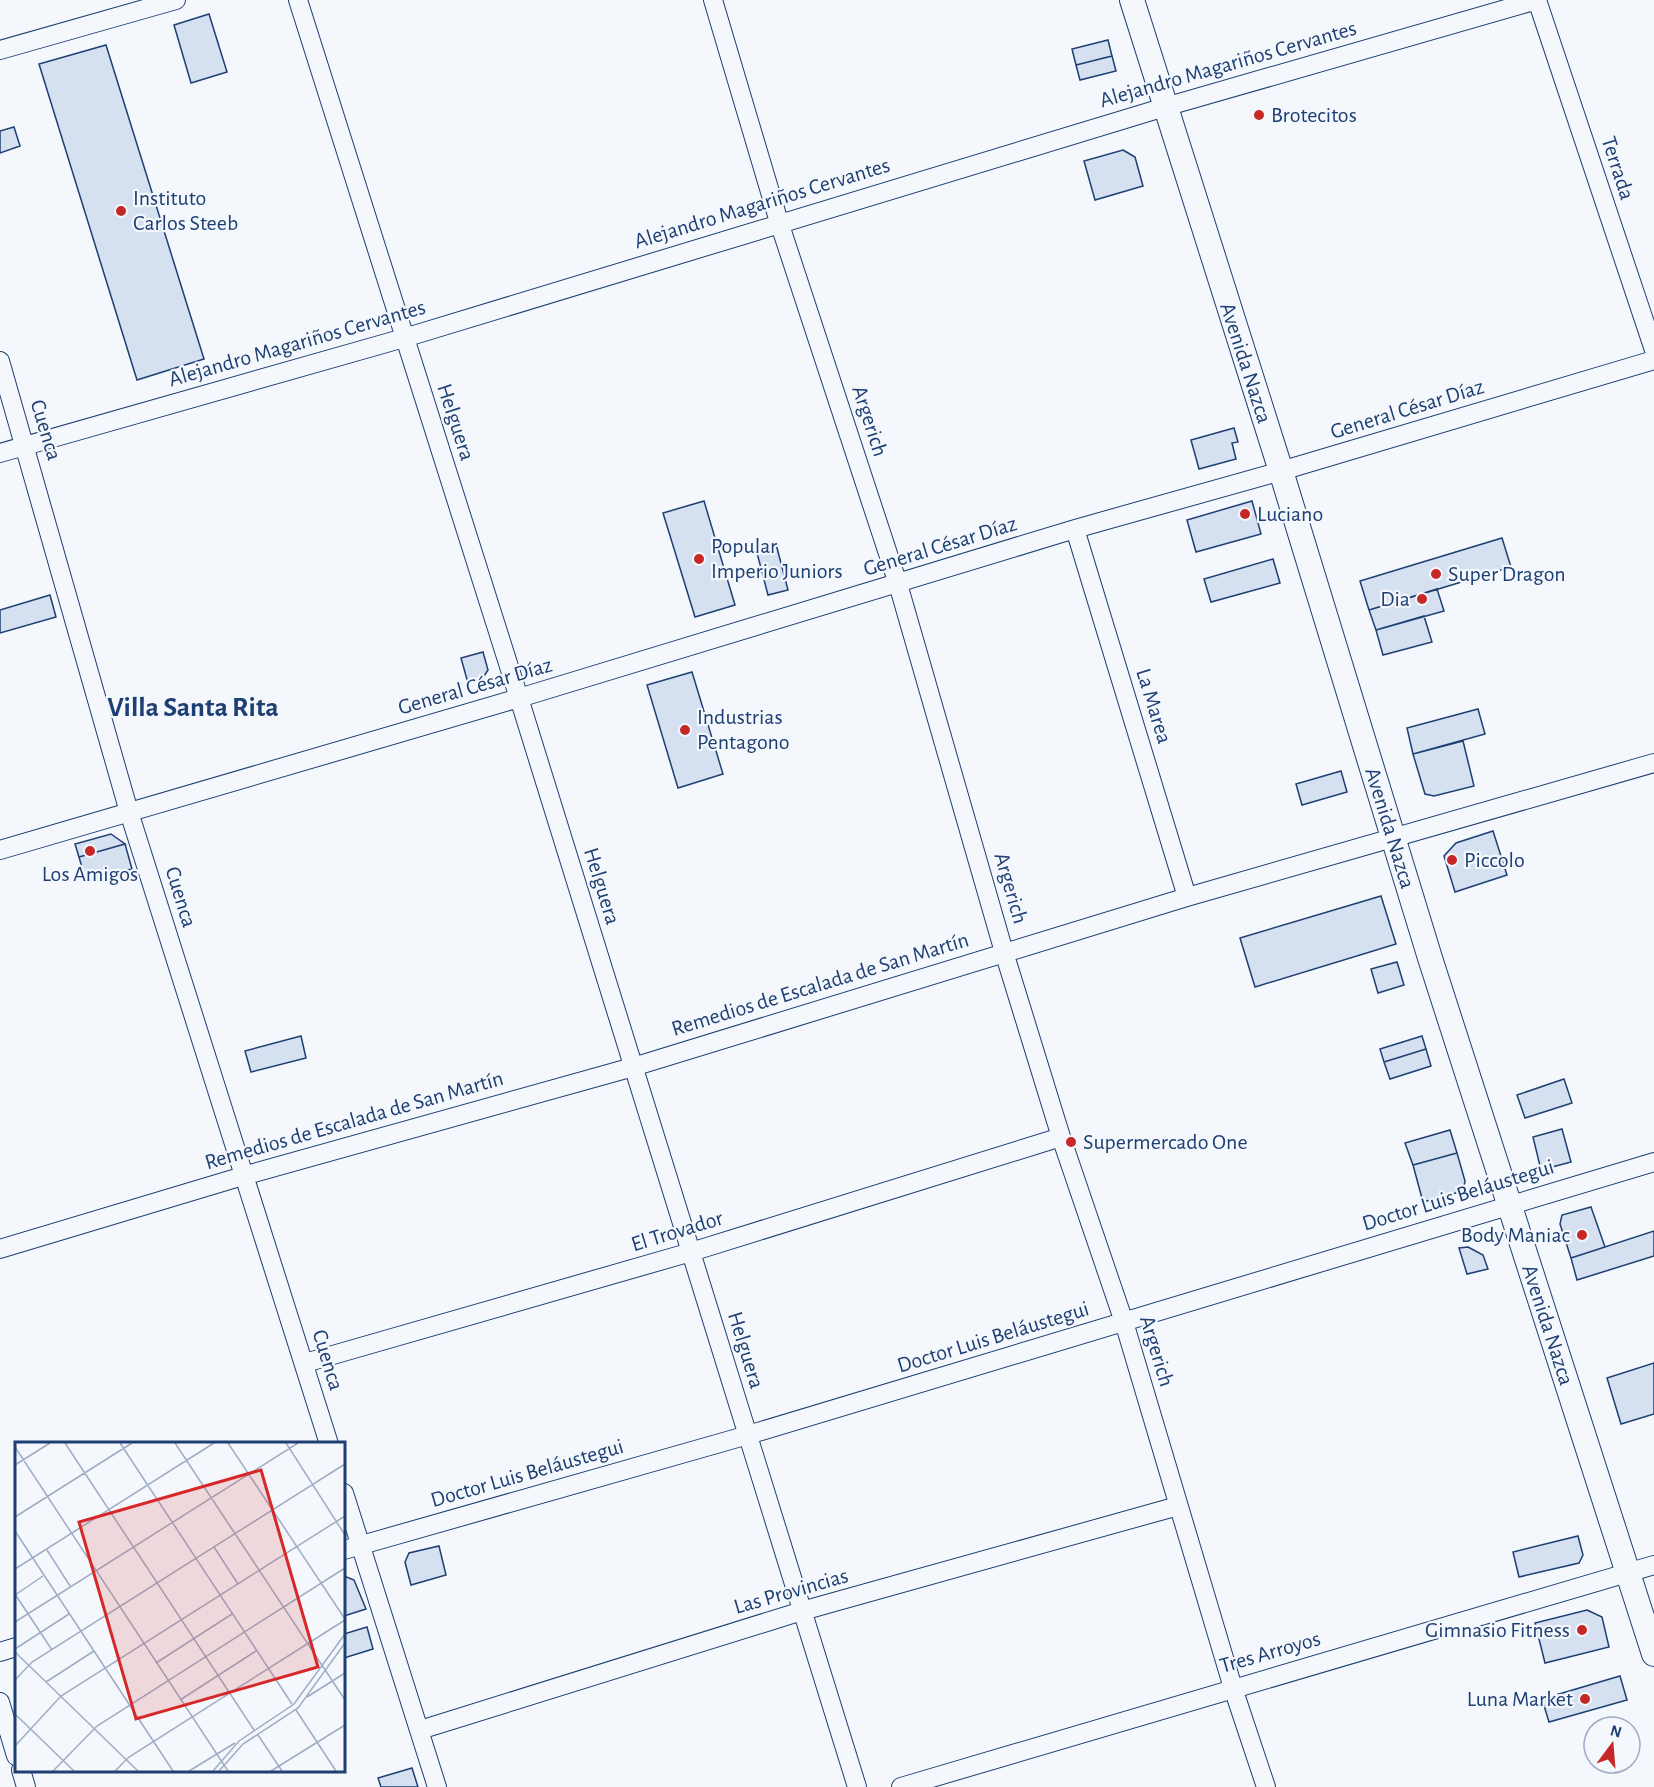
<svg xmlns="http://www.w3.org/2000/svg" width="1654" height="1787" viewBox="0 0 1654 1787" font-family="'Alegreya Sans',sans-serif">
  <style>
    .building { fill: #d5e0f0; stroke: #1d3f73; stroke-width: 1.5 }
    .lines { fill: none; stroke-linecap: round; stroke-linejoin: round }
    .street-casing { stroke: #1d3f73; stroke-width: 20 }
    .secondary-casing { stroke: #1d3f73; stroke-width: 26 }
    .street { stroke: #f4f7fb; stroke-width: 18 }
    .secondary { stroke: #f4f7fb; stroke-width: 24 }
    .poi-dot { fill: #c62828; stroke: #f4f7fb; stroke-width: 2 }
    .labels { text-anchor: middle; dominant-baseline: central; stroke-width: 4.5; stroke-linejoin: round; paint-order: stroke }
    .street-label { font-size: 22px; fill: #1d3f73; stroke: #f4f7fb }
    .poi-label { font-size: 22px; fill: #1d3f73; stroke: #f4f7fb; text-anchor: start }
    .district-label { font-size: 28px; font-weight: bold; fill: #1d3f73; stroke: #f4f7fb }
    .inset-road { fill: none; stroke: #9eadc5; stroke-width: 1.5 }
    .view { fill: #d62828; fill-opacity: 0.15; stroke: #d62828; stroke-width: 3 }
    .inset-edge { fill: none; stroke: #1d3f73; stroke-width: 3 }
  </style>
  <rect width="100%" height="100%" fill="#f4f7fb"/>
  <path class="building" d="M209 14 227 72 191 83 174 25Z
    M1108 40 1112 56 1076 65 1072 49Z
    M106 45 204 359 137 380 39 64Z
    M1112 56 1116 71 1080 80 1076 65Z
    M14 127 20 146 0 153V131Z
    M1123 150 1135 157 1143 186 1095 200 1084 161Z
    M1234 428 1238 442 1232 443 1236 459 1199 469 1191 440Z
    M704 501 735 605 695 617 663 513Z
    M1252 501 1261 534 1196 552 1187 520Z
    M1502 538 1511 567 1369 610 1360 581Z
    M776 544 788 590 768 595 756 549Z
    M1273 559 1280 583 1211 602 1204 579Z
    M1437 589 1444 611 1376 630 1369 610Z
    M50 595 56 617 0 633V610Z
    M1424 616 1432 642 1383 655 1376 630Z
    M483 652 488 670 482 679 468 683 461 658Z
    M692 672 723 774 678 788 647 685Z
    M1478 709 1485 734 1413 754 1407 728Z
    M1463 741 1474 786 1434 796 1425 794 1413 754Z
    M1341 771 1347 792 1302 805 1296 784Z
    M1493 831 1507 875 1455 892 1444 856 1456 843Z
    M111 834 125 844 79 857 75 844Z
    M125 844 132 869 86 882 79 857Z
    M1381 896 1396 944 1255 987 1240 938Z
    M1397 962 1404 985 1378 993 1371 969Z
    M301 1036 306 1058 251 1072 245 1051Z
    M1422 1036 1426 1049 1384 1062 1380 1049Z
    M1426 1049 1431 1066 1390 1079 1384 1062Z
    M1564 1079 1572 1103 1525 1118 1517 1095Z
    M1562 1129 1571 1162 1541 1170 1533 1137Z
    M1450 1130 1457 1153 1413 1165 1405 1143Z
    M1457 1153 1465 1181 1463 1191 1423 1202 1413 1165Z
    M1591 1207 1605 1247 1571 1258 1560 1224 1562 1215Z
    M1654 1231V1256L1577 1280 1571 1258Z
    M1468 1247 1483 1255 1488 1269 1467 1274 1459 1248Z
    M1654 1363V1414L1621 1424 1607 1378Z
    M1578 1536 1583 1555 1579 1563 1519 1577 1513 1552Z
    M439 1546 446 1575 411 1585 405 1562 409 1553Z
    M344 1576 354 1580 366 1609 344 1616Z
    M1587 1610 1602 1617 1609 1647 1545 1663 1535 1623Z
    M367 1627 373 1649 344 1658V1634Z
    M1620 1676 1627 1700 1549 1722 1542 1699Z
    M412 1768 418 1787H381L378 1778Z"/>
  <g class="lines">
    <g class="street-casing">
      <path id="street" d="M298 0 519 698 857 1787
        M713 0 779 222 898 584 1004 952 1061 1137 1124 1322 1233 1688 1266 1787
        M1537 0 1654 350
        M0 50 176 0
        M0 361 129 812 329 1444
        M0 453 404 338 1165 107 1537 0
        M1075 529 1187 897
        M0 850 519 698 1075 529 1281 471 1654 360
        M0 1249 243 1176 633 1067 1187 897 1654 763
        M305 1363 691 1252 1061 1137
        M344 1493 437 1787
        M344 1550 748 1435 1654 1162
        M0 1652 16 1647
        M0 1702 16 1756
        M420 1730 802 1611 1178 1506
        M21 1770 26 1787
        M901 1787 1654 1565"/>
    </g>
    <g class="secondary-casing">
      <path id="secondary" d="M1132 0 1281 471 1430 958 1654 1654"/>
    </g>
    <use href="#street" class="street"/>
    <use href="#secondary" class="secondary"/>
  </g>
  <g class="poi-dot">
    <circle cx="1259" cy="115" r="6"/>
    <circle cx="121" cy="211" r="6"/>
    <circle cx="1245" cy="514" r="6"/>
    <circle cx="699" cy="559" r="6"/>
    <circle cx="1436" cy="574" r="6"/>
    <circle cx="1422" cy="599" r="6"/>
    <circle cx="685" cy="730" r="6"/>
    <circle cx="90" cy="851" r="6"/>
    <circle cx="1452" cy="860" r="6"/>
    <circle cx="1071" cy="1142" r="6"/>
    <circle cx="1582" cy="1235" r="6"/>
    <circle cx="1582" cy="1630" r="6"/>
    <circle cx="1585" cy="1699" r="6"/>
  </g>
  <g class="labels">
    <g class="street-label">
      <text transform="translate(1228 64) rotate(-16)">Alejandro Magariños Cervantes</text>
      <text transform="translate(1618 168) rotate(72)">Terrada</text>
      <text transform="translate(762 203) rotate(-17)">Alejandro Magariños Cervantes</text>
      <text transform="translate(297 343) rotate(-16)">Alejandro Magariños Cervantes</text>
      <text transform="translate(1246 363) rotate(72)">Avenida Nazca</text>
      <text transform="translate(1407 409) rotate(-17)">General César Díaz</text>
      <text transform="translate(870 421) rotate(72)">Argerich</text>
      <text transform="translate(456 422) rotate(72)">Helguera</text>
      <text transform="translate(46 430) rotate(73)">Cuenca</text>
      <text transform="translate(940 546) rotate(-17)">General César Díaz</text>
      <text transform="translate(475 686) rotate(-16)">General César Díaz</text>
      <text transform="translate(1154 706) rotate(73)">La Marea</text>
      <text transform="translate(1390 828) rotate(73)">Avenida Nazca</text>
      <text transform="translate(602 886) rotate(73)">Helguera</text>
      <text transform="translate(1011 888) rotate(74)">Argerich</text>
      <text transform="translate(181 897) rotate(73)">Cuenca</text>
      <text transform="translate(820 984) rotate(-17)">Remedios de Escalada de San Martín</text>
      <text transform="translate(354 1120) rotate(-16)">Remedios de Escalada de San Martín</text>
      <text transform="translate(1458 1195) rotate(-17)">Doctor Luis Beláustegui</text>
      <text transform="translate(677 1231) rotate(-17)">El Trovador</text>
      <text transform="translate(1548 1325) rotate(72)">Avenida Nazca</text>
      <text transform="translate(993 1337) rotate(-17)">Doctor Luis Beláustegui</text>
      <text transform="translate(746 1350) rotate(73)">Helguera</text>
      <text transform="translate(1157 1351) rotate(73)">Argerich</text>
      <text transform="translate(328 1360) rotate(73)">Cuenca</text>
      <text transform="translate(527 1473) rotate(-16)">Doctor Luis Beláustegui</text>
      <text transform="translate(791 1591) rotate(-16)">Las Provincias</text>
      <text transform="translate(1270 1652) rotate(-16)">Tres Arroyos</text>
    </g>
    <g class="poi-label">
      <text x="1271" y="115">Brotecitos</text>
      <text x="133" y="198">Instituto<tspan x="133" dy="25">Carlos Steeb</tspan></text>
      <text x="1257" y="514">Luciano</text>
      <text x="711" y="546">Popular<tspan x="711" dy="25">Imperio Juniors</tspan></text>
      <text x="1448" y="574">Super Dragon</text>
      <text x="1410" y="599" text-anchor="end">Dia</text>
      <text x="697" y="717">Industrias<tspan x="697" dy="25">Pentagono</tspan></text>
      <text x="1464" y="860">Piccolo</text>
      <text x="90" y="874" text-anchor="middle">Los Amigos</text>
      <text x="1083" y="1142">Supermercado One</text>
      <text x="1570" y="1235" text-anchor="end">Body Maniac</text>
      <text x="1570" y="1630" text-anchor="end">Gimnasio Fitness</text>
      <text x="1573" y="1699" text-anchor="end">Luna Market</text>
    </g>
    <g class="district-label">
      <text x="193" y="708">Villa Santa Rita</text>
    </g>
  </g>
  <g transform="translate(15 1442)">
    <rect width="330" height="330" fill="#f4f7fb"/>
    <path class="inset-road" d="M50 1 239 288M105 1 277 262M160 1 330 258M213 1 330 177M271 1 330 93M0 5 213 329M0 23 35 1M0 75 117 1M0 89 158 329M199 105 223 142M32 108 55 144M0 127 199 1M0 152 37 208M0 153 28 134M0 180 283 1M0 207 54 172M0 210 123 329M141 221 217 172M0 238 17 220 330 22M31 240 79 209M292 255 330 231M165 258 241 209M281 268 321 329M0 272 59 329M243 293 267 329M0 304 46 254 330 74M38 329 82 284 330 126M100 329 114 315 330 178M174 329 220 301M198 329 224 299 279 262 330 192M204 329 228 302 283 266 330 201M256 329 330 283"/>
    <path class="view" d="M246 28 303 225 121 277 64 80Z"/>
    <rect width="330" height="330" class="inset-edge"/>
  </g>
  <g transform="translate(1612 1745) rotate(16)"><circle r="28" fill="#f4f7fb" stroke="#9eadc5" stroke-width="1.5"/>
  <path d="M0-4.5L10 22L0 15L-10 22Z" fill="#c62828"/>
  <text y="-9" font-size="16" font-weight="bold" text-anchor="middle" fill="#1d3f73">N</text>
  </g>
</svg>
